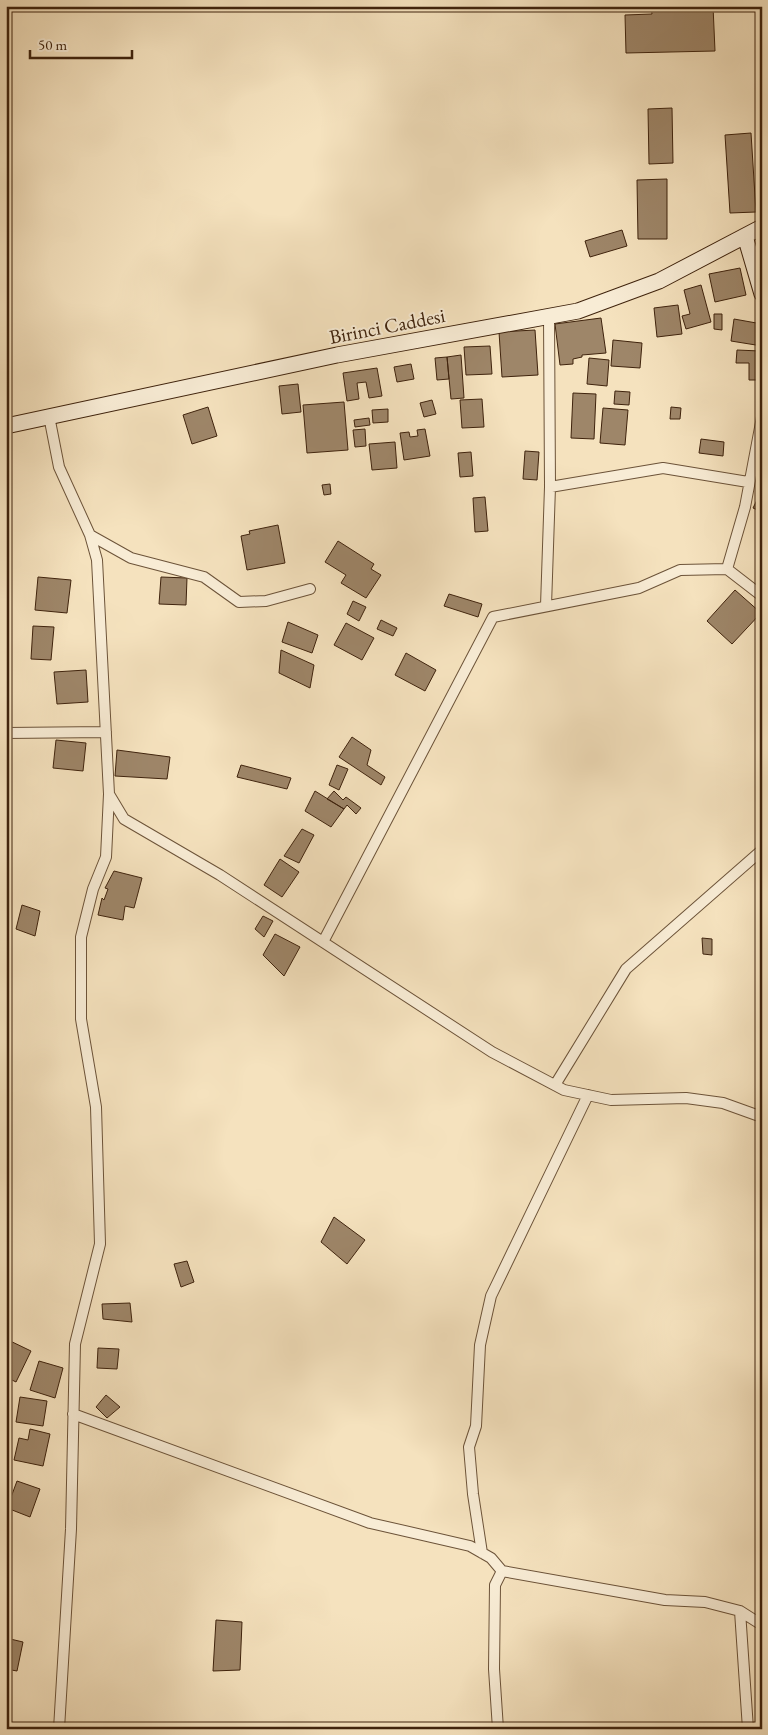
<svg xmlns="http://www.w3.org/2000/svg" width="768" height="1735" viewBox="0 0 768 1735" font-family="'EB Garamond',serif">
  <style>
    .building { fill: #9e8669; stroke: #3f230d }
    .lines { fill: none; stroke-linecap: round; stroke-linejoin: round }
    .street-casing { stroke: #6c5339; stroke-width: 12 }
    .secondary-casing { stroke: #3f230d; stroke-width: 17 }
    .street { stroke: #f8ecd5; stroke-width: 10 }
    .secondary { stroke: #f8ecd5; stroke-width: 15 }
    .labels { text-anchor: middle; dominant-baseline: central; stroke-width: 4; stroke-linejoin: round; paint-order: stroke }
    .street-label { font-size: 20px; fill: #3f230d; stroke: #f8ecd5 }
  </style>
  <rect width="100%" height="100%" fill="#f5e2be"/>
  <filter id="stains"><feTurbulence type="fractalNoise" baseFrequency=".004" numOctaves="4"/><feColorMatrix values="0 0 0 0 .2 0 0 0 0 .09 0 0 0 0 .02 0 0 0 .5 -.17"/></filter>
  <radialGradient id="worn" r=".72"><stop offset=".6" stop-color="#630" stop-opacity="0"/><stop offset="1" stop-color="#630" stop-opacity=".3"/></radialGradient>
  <path class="building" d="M651 6H713L715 51 626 53 625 15 652 14Z
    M672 108 673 163 649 164 648 109Z
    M751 133 756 212 730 213 725 135Z
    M667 179V239H638L637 180Z
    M622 230 627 246 590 257 585 241Z
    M740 268 746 295 715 302 709 274Z
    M701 285 711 322 686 329 682 316 690 314 684 290Z
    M678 305 682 334 657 337 654 308Z
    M714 314H722V330L714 329Z
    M601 318 606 353 582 355V357L573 359V364L560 365 555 324Z
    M734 319 762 324V346L731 341Z
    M535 330 538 375 502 377 499 332Z
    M613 340 642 343 640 368 611 366Z
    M490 346 492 374 466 375 464 347Z
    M737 350 760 351 759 380H749V363H736Z
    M461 355 464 398 451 399 447 357Z
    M447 357 449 379 437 380 435 358Z
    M589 358 609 360 607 386 587 384Z
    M411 364 414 379 397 382 394 367Z
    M377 368 382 396 369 398 366 382 357 383 359 399 347 401 343 373Z
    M298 384 301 412 282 414 279 386Z
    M615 391 630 392 629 405 614 404Z
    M573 393 596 394 594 439 571 438Z
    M482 399 484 427 462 428 460 400Z
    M432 400 436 414 424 417 420 403Z
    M344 402 348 450 307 453 303 405Z
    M208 407 217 436 192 444 183 415Z
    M671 407 681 408 680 419H670Z
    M603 408 628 410 625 445 600 443Z
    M388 409V422L373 423 372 410Z
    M369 418 370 425 355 427 354 420Z
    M365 429 366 446 355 447 353 430Z
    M425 429 430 456 404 460 400 433 409 432 410 437 418 436 417 430Z
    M701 439 724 442 723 456 699 453Z
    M395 442 397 468 372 470 369 444Z
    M525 451 539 452 537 480 523 479Z
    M471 452 473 476 460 477 458 453Z
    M330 484 331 494 324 495 322 485Z
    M762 490V512L753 508Z
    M485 497 488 531 475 532 473 498Z
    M278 525 285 563 247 570 241 536 250 534 249 531Z
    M338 541 374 564 371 569 381 575 366 598 341 583 346 575 325 562Z
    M38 577 71 580 67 613 35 610Z
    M161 577 187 578 186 605 159 604Z
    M735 590 761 613 732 644 707 621Z
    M449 594 482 604 478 617 444 606Z
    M353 601 366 607 359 621 347 614Z
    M381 620 397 628 393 636 377 629Z
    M288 622 318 635 312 653 282 642Z
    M346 623 374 638 362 660 334 645Z
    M33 626 54 627 51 660 31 659Z
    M281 650 314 665 310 688 279 673Z
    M406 653 436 670 425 691 395 675Z
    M86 670 88 702 57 704 54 672Z
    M352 737 371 750 367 765 385 777 381 785 339 757Z
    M56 740 86 743 83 771 53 768Z
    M117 750 170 757 167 779 115 776Z
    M241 765 291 778 287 789 237 777Z
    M337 765 348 769 339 790 329 785Z
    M315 791 344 809 331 827 305 811Z
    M334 791 343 800 346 797 361 808 356 814 347 805 344 809 327 799Z
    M302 829 314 835 299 863 284 856Z
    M280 859 299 872 282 897 264 885Z
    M114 871 142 878 134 908 125 906 123 920 98 915 102 898 104 900 108 889 105 888Z
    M22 905 40 911 35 936 16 929Z
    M263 916 273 921 264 937 255 929Z
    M275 934 300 947 284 976 263 955Z
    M702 938 712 939V955L703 954Z
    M334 1217 365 1240 347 1264 321 1242Z
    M187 1261 194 1282 181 1287 174 1264Z
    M130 1303 132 1322 103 1319 102 1304Z
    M6 1339 31 1351 16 1382 6 1377 9 1362 6 1360Z
    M98 1348 119 1349 117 1369 97 1368Z
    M39 1361 63 1368 55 1398 30 1390Z
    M106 1395 120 1407 107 1418 96 1407Z
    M20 1397 47 1401 43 1426 16 1422Z
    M30 1429 50 1434 43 1466 14 1460 19 1438 28 1440Z
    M17 1481 40 1489 30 1517 7 1508Z
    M216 1620 242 1622 240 1670 213 1671Z
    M6 1638 23 1642 17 1671 6 1669Z"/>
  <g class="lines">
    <g class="street-casing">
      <path id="street" d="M49 416 59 467 90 535 97 560 109 794 124 819 220 875 492 1052 564 1090 611 1100 686 1098 723 1103 762 1117
        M762 417 745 507 727 569 762 596
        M550 487 663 468 748 482
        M90 535 131 558 204 577 239 602 266 601 310 589
        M546 606 550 487 549 316
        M6 733 106 732
        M323 942 493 617 639 588 680 570 727 569
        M555 1085 626 969 762 850
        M73 1414 370 1523 470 1546 491 1558 502 1571
        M482 1553 473 1494 469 1447 476 1426 480 1345 491 1296 588 1095
        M740 1611 748 1729
        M59 1729 71 1529 75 1344 100 1244 96 1107 81 1019V937L93 889 106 857 109 794
        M498 1729 494 1669 495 1585 502 1571 665 1600 705 1602 740 1611 762 1625"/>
    </g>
    <g class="secondary-casing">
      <path id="secondary" d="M745 236 762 294
        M6 426 337 355 578 311 659 281 762 227"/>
    </g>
    <use href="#street" class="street"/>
    <use href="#secondary" class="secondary"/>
  </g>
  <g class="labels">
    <g class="street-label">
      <text transform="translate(387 326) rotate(-11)">Birinci Caddesi</text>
    </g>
  </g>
  <rect width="768" height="1735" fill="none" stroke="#f5e2be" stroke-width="25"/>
  <rect x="8" y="8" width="753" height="1720" fill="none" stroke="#3f230d" stroke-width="2.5"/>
  <rect x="12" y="12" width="743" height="1710" fill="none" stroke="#3f230d"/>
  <path d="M30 50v8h102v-8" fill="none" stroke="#3f230d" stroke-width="2.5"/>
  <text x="38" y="50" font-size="15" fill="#3f230d" stroke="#f8ecd5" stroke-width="4" paint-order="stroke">50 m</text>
  <rect width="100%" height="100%" filter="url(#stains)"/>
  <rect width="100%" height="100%" fill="url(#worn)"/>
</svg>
